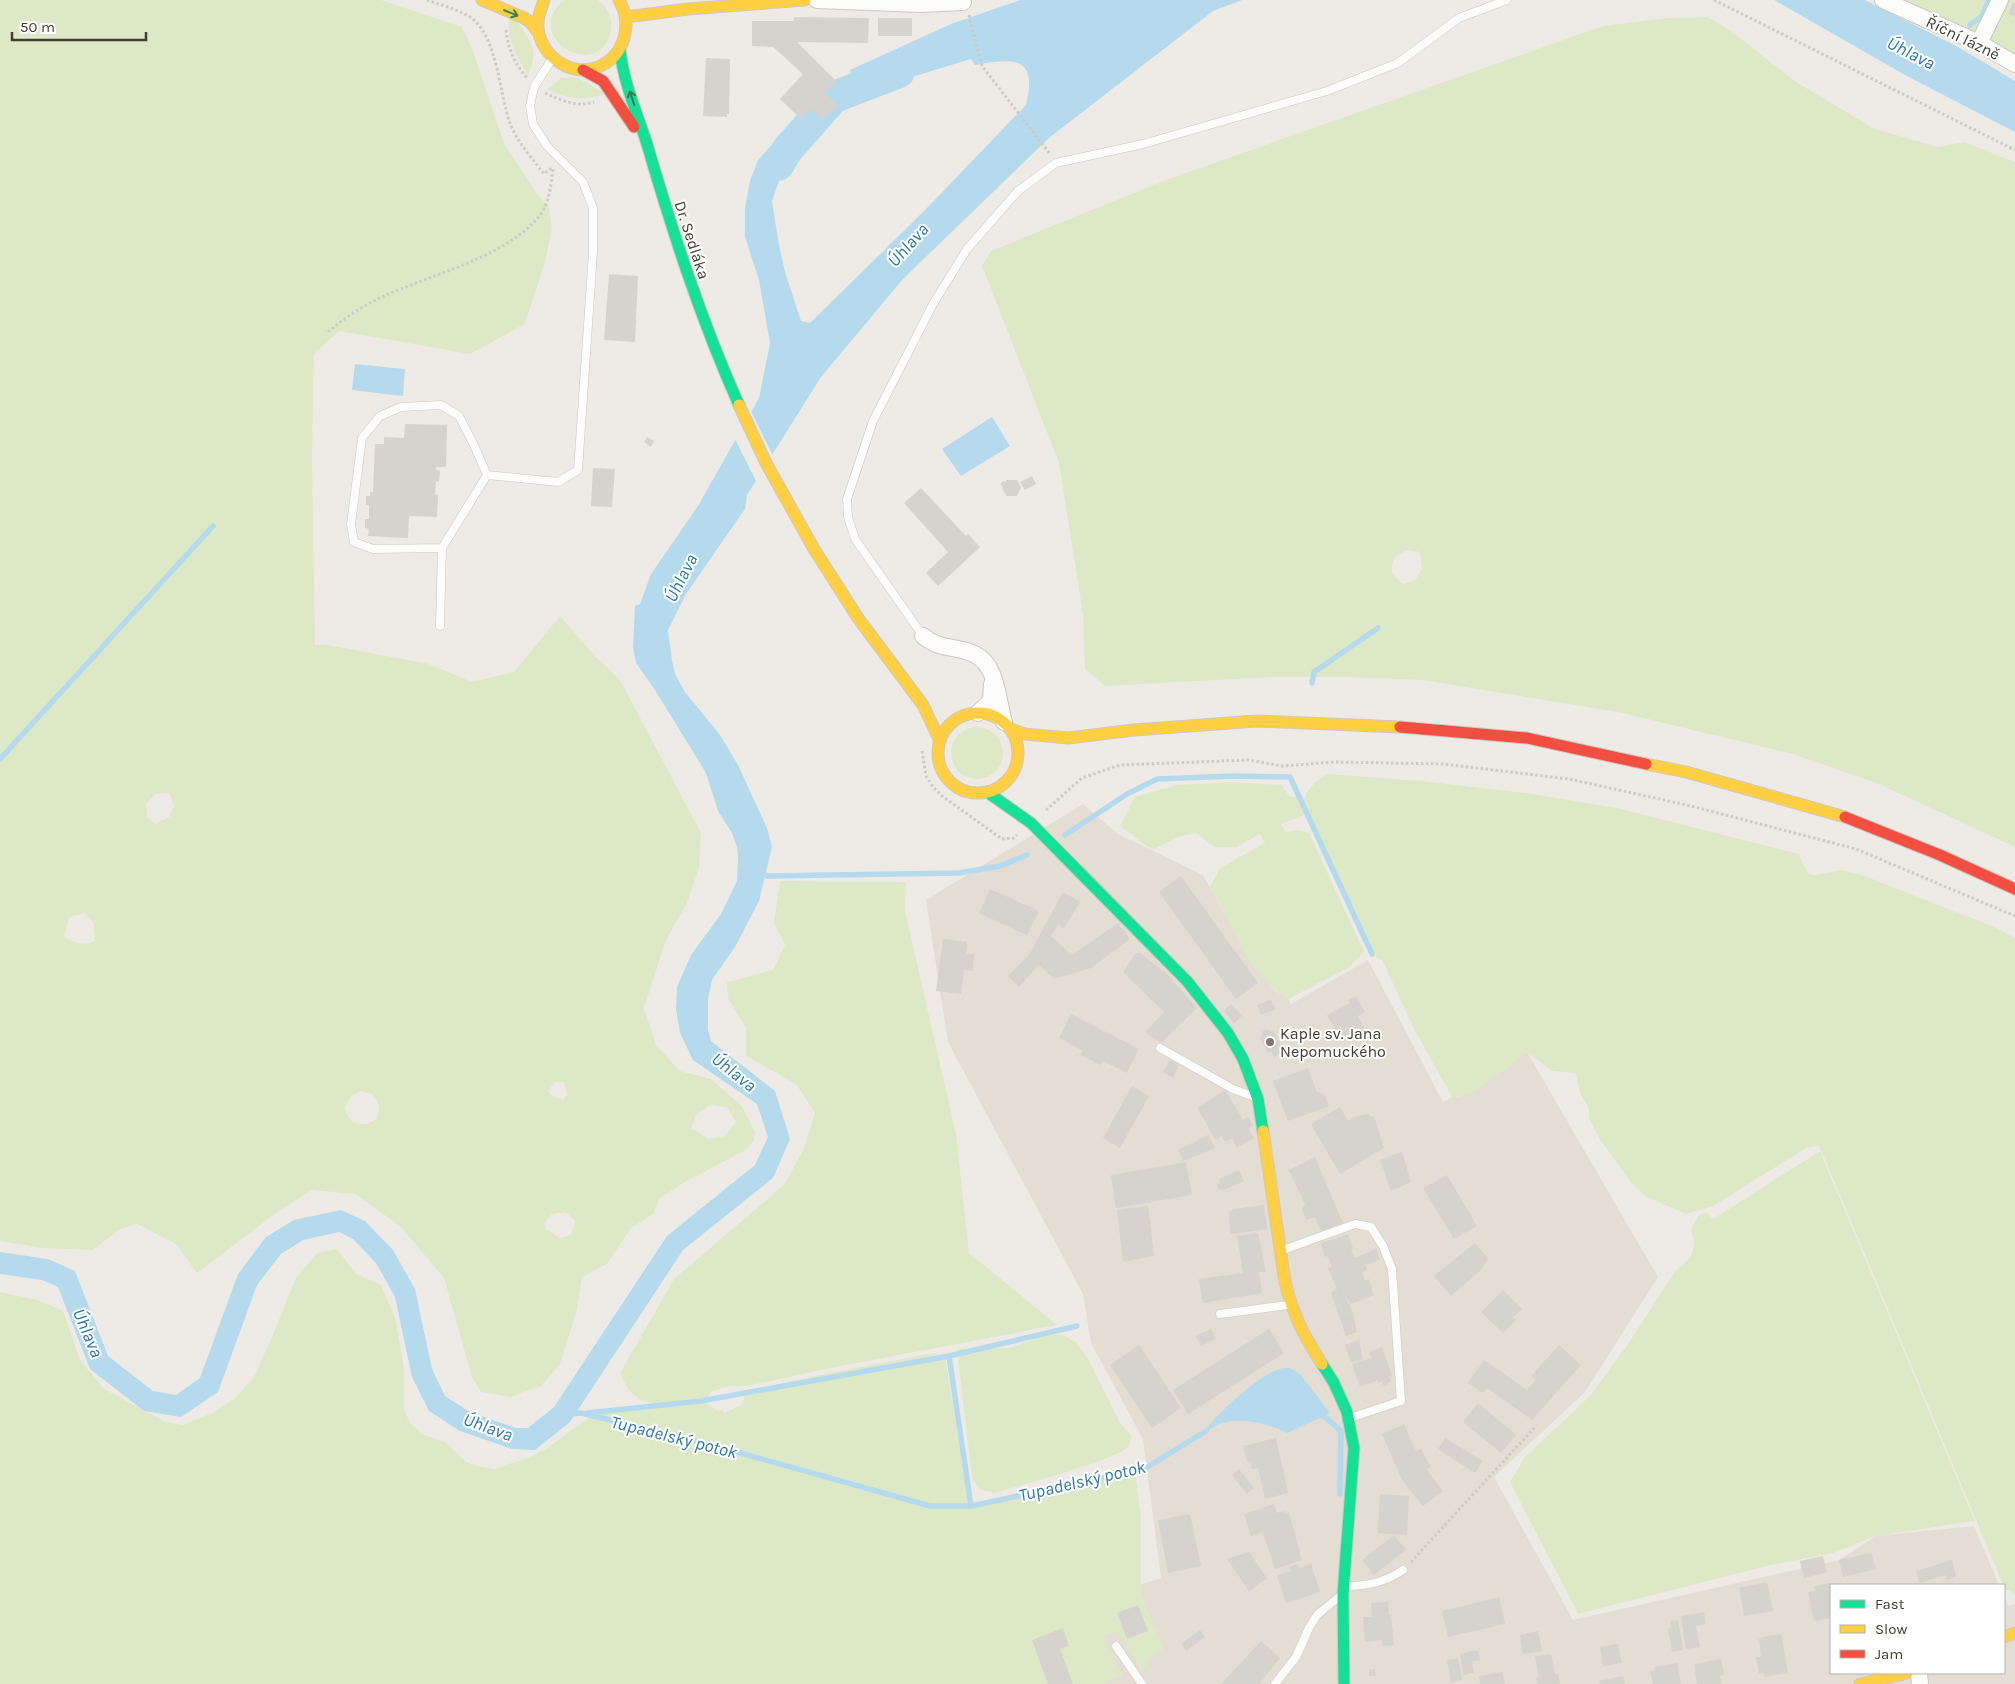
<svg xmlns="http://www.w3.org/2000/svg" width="2015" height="1684" viewBox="0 0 2015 1684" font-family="Karla,sans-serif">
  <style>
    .residential { fill: #e3ddd3 }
    .green { fill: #dde9c6; fill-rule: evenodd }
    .water { fill: #b5daed }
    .pier { fill: #eeebe6 }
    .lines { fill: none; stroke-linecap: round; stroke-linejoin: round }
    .stream { stroke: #b5daed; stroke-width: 5.5 }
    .river { stroke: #b5daed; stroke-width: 32 }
    .building { fill: #d6d2cd }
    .lane-casing { stroke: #cbc7c2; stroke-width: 9 }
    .street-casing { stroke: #cbc7c2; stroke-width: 18 }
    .fast-casing { stroke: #cec8bd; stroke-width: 13 }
    .slow-casing { stroke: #cec8bd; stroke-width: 13 }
    .jam-casing { stroke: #cec8bd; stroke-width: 13 }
    .path { stroke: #cccac5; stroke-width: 3; stroke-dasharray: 2.5 2.5; stroke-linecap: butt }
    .lane { stroke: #fcfcfb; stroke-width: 8 }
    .street { stroke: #fcfcfb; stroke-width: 16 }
    .fast { stroke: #16e098; stroke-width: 11 }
    .slow { stroke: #ffcf43; stroke-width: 11 }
    .jam { stroke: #f24e42; stroke-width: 11 }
    .oneway { stroke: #317e5b }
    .poi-dot { fill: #7f7972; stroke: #fff; stroke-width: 2 }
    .labels { text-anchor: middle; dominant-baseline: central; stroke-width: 4; stroke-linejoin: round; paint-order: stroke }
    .street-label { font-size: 16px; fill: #433c33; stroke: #fff }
    .poi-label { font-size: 16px; fill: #433c33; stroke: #fff; text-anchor: start }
    .water-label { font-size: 18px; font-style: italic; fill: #2c79a7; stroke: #fff }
  </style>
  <rect width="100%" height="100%" fill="#eeebe6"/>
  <path class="residential" d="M1083 804 1118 834 1203 875 1254 966 1274 990 1288 999 1291 1004 1368 960 1443 1102 1452 1097H1458L1479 1088 1527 1052 1658 1277 1585 1392 1494 1477 1573 1620 1839 1560 1876 1536 1974 1526 1999 1585H1831V1673H2004V1597L2008 1606 2015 1604V1684H1015L997 1633 1161 1578 1143 1439 1091 1343 1083 1294 948 1042 926 900Z"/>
  <path class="green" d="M0 0H381L462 27 473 51 504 143 535 191 549 207 552 229 545 262 525 324 470 354 339 331 314 354 312 456 315 645 323 644 429 664 472 682 514 672 560 616 595 656 620 680 701 833 699 868 687 903 666 940 644 1008 656 1045 680 1071 711 1079 742 1106 755 1132 754 1141 744 1151 685 1182 660 1198 653 1214 631 1228 607 1264 582 1277 577 1310 560 1364 541 1386 511 1397 481 1392 472 1377 444 1278 400 1226 355 1194 312 1190 280 1210 197 1273 176 1244 137 1224 120 1229 93 1250 43 1248 0 1241ZM169 793 174 806 169 817 155 824 147 816 146 804 155 794ZM84 913 93 922 95 941C83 946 75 943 64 937L69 917ZM555 1082H564L567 1094 563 1100 552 1096 548 1091ZM361 1091 372 1094C380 1102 381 1110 375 1120 361 1129 347 1123 345 1107L351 1096ZM710 1105 727 1107 736 1122 725 1136 708 1139 691 1128 697 1114ZM566 1212 575 1221 571 1235 560 1238 546 1229 544 1224 552 1214Z
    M564 0H598C608 8 613 18 611 31 600 84 519 37 564 0Z
    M1883 0H2015V64Z
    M509 17C516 20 519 24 523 30 535 47 537 55 528 75 515 56 507 40 509 17Z
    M1708 17 1731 31 1796 82 1875 129 1938 147 1964 142 2015 162V847L1879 784 1793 754 1618 712 1422 680 1345 677H1274L1105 686 1085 669 1083 615 1059 463 982 266 991 251 1166 180 1603 26 1667 18ZM1407 550 1420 552 1422 569 1415 580 1403 584 1392 574C1391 559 1395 556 1407 550Z
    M576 77 606 94C582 101 570 99 547 90L561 78Z
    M951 753a26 26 0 1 1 52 0a26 26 0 1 1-52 0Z
    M1328 774 1421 781 1527 793 1617 808 1799 854 1808 874 1815 875 1842 870 1862 875 1992 926 2015 938V1594L2005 1589 1819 1145 1806 1148 1713 1206 1686 1214 1645 1196 1630 1181 1599 1138 1589 1118V1109L1580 1093 1576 1073 1552 1071 1527 1052C1509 1065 1474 1099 1452 1097L1414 1029 1382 960 1377 959 1309 813 1281 824 1286 832 1299 830 1309 833 1364 952 1348 968 1288 999C1247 975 1234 926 1210 887L1220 868 1265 843 1260 834 1237 847H1214L1196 833 1181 836 1152 850 1120 826 1135 797 1177 785 1232 782 1282 785 1289 796 1304 799C1310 785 1316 781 1328 774Z
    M780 881 906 882 905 911 956 1134 969 1253 1057 1325 830 1368 747 1386H728L712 1391 704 1402 718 1411 723 1410 724 1413 742 1405 746 1391 834 1372 934 1353 945 1356 968 1501 976 1507 1135 1472 1141 1517V1589L1148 1612 1164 1650 1149 1659 1142 1672 1118 1631 1102 1637 1123 1674 1103 1684H0V1292L38 1300 63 1311 80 1360 104 1389 166 1422 183 1425 212 1413 233 1400 254 1377 274 1332 296 1278 317 1253 337 1249 356 1274 381 1285 395 1317 404 1369V1409L410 1423 424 1435 445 1442 466 1462 478 1466 494 1469 527 1458 546 1449 591 1416 659 1404 642 1401 629 1391 620 1373 674 1279 785 1184 804 1148 815 1113 796 1084 746 1056V1028L728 998 727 982 773 970 785 945 774 923Z
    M1820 1151 1975 1521 1876 1536 1833 1553 1767 1566 1578 1614 1510 1482 1525 1457 1590 1396 1628 1344 1676 1270C1692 1258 1698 1250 1691 1230L1698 1216 1706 1212 1713 1219Z
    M1049 1334 1063 1335 1076 1342 1088 1359 1120 1423 1132 1436C1131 1439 1130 1444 1128 1447 1117 1460 1017 1486 994 1493L980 1489 972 1478 957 1349 1010 1348Z"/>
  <path class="water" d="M1020 0H1242L1213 11 1049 138 903 279 821 377 747 495 745 509 686 594 668 630 672 661 675 674 685 692 720 735 738 765 767 828 772 847 759 901 735 947 712 980 708 999V1029L711 1041 775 1091 790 1139 773 1178 683 1250 570 1422 535 1450 512 1449 460 1431 429 1411 412 1377 395 1297 376 1263 353 1239 339 1232 303 1240 281 1254 257 1285 218 1392 181 1417 144 1411 90 1369 58 1287 42 1280 0 1274V1252L48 1259 75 1271 108 1356 153 1391 176 1395 200 1378 238 1274 266 1237 294 1220 341 1210 365 1221 393 1250 415 1289 432 1369 445 1396 470 1412 516 1428H528L554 1407 667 1236 755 1165 768 1137 757 1104 693 1060 680 1033 676 1009 677 987 691 955 721 914 737 881 738 857 737 847 732 833 718 811 706 773 655 690 636 663 633 648 635 606 640 604 651 574 698 506 759 398 770 343 759 280 745 237V208L750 181 758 160 793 122 813 136 779 181 772 201 778 240 785 272 801 321 810 323 924 211 1026 105C1038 56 1014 58 975 65L971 59 859 93 850 70 951 24Z
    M1774 0H1865L1960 48 2015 81V132L1905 75Z
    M355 364 405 369 403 396 352 390Z
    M992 417 1010 446 961 476 942 449Z
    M1283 1368H1290L1300 1374 1330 1413 1287 1433C1267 1423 1238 1416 1217 1425 1211 1428 1206 1433 1200 1436 1217 1415 1256 1375 1283 1368Z"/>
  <path class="pier" d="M750 409 774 458 757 483 734 437Z"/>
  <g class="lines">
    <path class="stream" d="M1970 25 1982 16 1989 0
      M1312 683 1314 672 1378 628
      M0 759 213 526
      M1065 835 1127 794 1157 779 1234 776 1290 777 1372 954
      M760 873 768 876 959 873 1000 866 1027 855
      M949 1356 1077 1326
      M587 1413 701 1401 949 1356 971 1506
      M567 1414 581 1413 712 1445 930 1506H971L1144 1469 1206 1431
      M1317 1415 1324 1416 1341 1431 1340 1494"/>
    <path class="river" d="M778 165 788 149 834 97 899 72"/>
  </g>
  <path class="building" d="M2013 2 2015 3V17L2008 14Z
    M794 17 869 18 868 43 797 42 836 81 825 93 838 105 823 120 810 109 801 119 780 99 803 74 773 47 752 46V21H794Z
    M878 18H912V36H878Z
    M706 58 730 59 729 114H727V117L703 116Z
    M609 274 638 276 635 342 604 340Z
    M405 424 447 425 446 467H436V470L440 471 439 482 436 481 435 494 438 495 437 517 409 516 408 538 368 536 369 529 365 528V519H369V505H366V496H370V492H373L375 444H384V437L404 438Z
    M647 437 654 441 651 447 644 442Z
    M593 468 615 469 612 507 591 506Z
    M1032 476 1036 484 1025 490 1020 482Z
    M1006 480H1017L1021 487 1017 496H1007L1002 489 1003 487 1000 485 1003 481 1006 482Z
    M921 488 966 536 968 534 980 547 938 586 926 573 948 552 904 503Z
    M1181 876 1258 983 1236 999 1159 892Z
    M990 889 1039 911 1027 935 979 913Z
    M1063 892 1080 902 1064 928 1058 924 1051 936 1072 955 1118 923 1130 939 1091 968 1078 972 1054 979 1039 965 1019 987 1008 976 1029 955Z
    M943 939 967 942 966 954H974L973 971 964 970 961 994 936 991Z
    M1136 953H1140L1168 975 1197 1008 1161 1043 1145 1032 1164 1012 1123 972Z
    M1356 996 1365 1012 1358 1016 1365 1029 1342 1042 1327 1015 1350 1003 1348 1000Z
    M1270 1000 1276 1009 1261 1015 1257 1005Z
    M1231 1004 1242 1016 1234 1023 1224 1011Z
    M1071 1014 1139 1049 1127 1073 1103 1061 1101 1065 1081 1055 1083 1051 1059 1038Z
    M1266 1029 1273 1031 1281 1045 1278 1047 1281 1052 1274 1057 1271 1051 1268 1053 1260 1038 1262 1037V1032Z
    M1170 1060 1179 1065 1173 1078 1163 1072Z
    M1308 1068 1317 1092 1324 1094 1329 1106 1288 1121 1273 1081Z
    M1132 1086 1149 1096 1120 1148 1103 1138Z
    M1225 1090 1243 1120 1248 1117 1253 1126 1248 1129 1254 1138 1237 1148 1232 1138 1225 1142 1222 1136 1216 1140 1197 1108Z
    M1340 1107 1348 1121 1356 1116 1369 1114 1371 1117 1374 1116 1384 1148 1340 1174 1311 1124Z
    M1208 1135 1215 1148 1183 1161 1178 1150Z
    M1402 1152 1411 1182 1391 1191 1380 1160Z
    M1315 1157 1343 1223 1321 1231 1315 1217 1306 1220 1302 1209 1305 1204 1289 1170Z
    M1186 1162 1192 1195 1116 1208 1111 1175Z
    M1239 1170 1244 1181 1224 1190 1223 1188 1220 1190 1217 1185 1220 1183 1219 1179Z
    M1447 1175 1477 1226 1454 1239 1423 1188Z
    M1264 1205 1267 1229 1230 1234 1229 1212 1234 1209Z
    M1148 1206 1154 1256 1123 1262 1117 1210Z
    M1258 1233 1266 1272H1259L1262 1293 1203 1303 1199 1279 1243 1273 1237 1236Z
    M1348 1234 1353 1248 1351 1249 1355 1258 1376 1249 1380 1260 1365 1265 1367 1269 1362 1273 1365 1281 1369 1279 1374 1295 1350 1304 1343 1292 1352 1311 1347 1313 1353 1312 1357 1332 1346 1336 1331 1293 1337 1290 1328 1268 1332 1266 1328 1256 1325 1257 1321 1243Z
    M1475 1243 1488 1258 1481 1270 1451 1296 1434 1276Z
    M1503 1290 1522 1309 1513 1318 1516 1320 1503 1333 1481 1312Z
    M1211 1329 1216 1339 1201 1346 1196 1336Z
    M1269 1329 1284 1353 1188 1414 1173 1390Z
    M1359 1340 1363 1360 1351 1362 1345 1345Z
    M1139 1345 1181 1408 1152 1428 1110 1365Z
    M1559 1345 1581 1365 1532 1420 1487 1388 1483 1393 1468 1383 1484 1360 1527 1390 1536 1380 1531 1376Z
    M1382 1347 1392 1376 1389 1377 1391 1381 1384 1387 1382 1382 1379 1383 1378 1380 1360 1387 1352 1364 1372 1358 1369 1352Z
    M1478 1403 1516 1435 1501 1453 1463 1422Z
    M1404 1424 1416 1451 1421 1449 1431 1467 1426 1469 1443 1491 1423 1506 1402 1480 1382 1434Z
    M1276 1438 1288 1493 1265 1499 1258 1468 1252 1469 1250 1461 1247 1462 1243 1446Z
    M1445 1438 1483 1461 1475 1473 1438 1449Z
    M1239 1469 1254 1488 1247 1494 1232 1475Z
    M1380 1494 1409 1496 1407 1535 1378 1533Z
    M1274 1504 1277 1513 1284 1511 1285 1513 1289 1512 1302 1560 1275 1569 1263 1532 1251 1536 1244 1514Z
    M1190 1514 1201 1566 1168 1573 1158 1520Z
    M1394 1535 1406 1550 1374 1575 1362 1560Z
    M1249 1552 1267 1578 1249 1591 1227 1559Z
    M1871 1553 1876 1569 1843 1577 1839 1560Z
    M1823 1556 1827 1572 1804 1578 1800 1561Z
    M1952 1560 1956 1577 1947 1580 1946 1575 1919 1583 1916 1571Z
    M1298 1564 1300 1568 1311 1564 1320 1592 1286 1603 1277 1576 1291 1571 1289 1567Z
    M1767 1582 1773 1611 1744 1616 1739 1588Z
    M1830 1583 1831 1618 1814 1621 1808 1592 1815 1591 1814 1586Z
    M1499 1597 1505 1624 1448 1637 1442 1611Z
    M1388 1602 1389 1615H1391L1394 1645 1383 1646 1382 1640 1365 1642 1363 1617H1372L1371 1603Z
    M1138 1605 1148 1631 1127 1639 1117 1613Z
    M1704 1612 1706 1624 1696 1626 1700 1647 1686 1649 1681 1616Z
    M1678 1620 1683 1650 1672 1652 1668 1629 1671 1628 1670 1621Z
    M1063 1628 1069 1646 1060 1649 1073 1684H1048L1032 1640Z
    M1200 1630 1205 1637 1186 1651 1181 1644Z
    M1538 1631 1542 1651 1523 1654 1520 1635Z
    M1781 1634 1788 1673 1764 1677V1673L1759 1674 1756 1657H1761L1759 1638Z
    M1261 1641 1280 1658 1259 1684H1221Z
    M1618 1644 1622 1663 1603 1666 1600 1647Z
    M1478 1650 1480 1660 1472 1661 1474 1673 1464 1675 1460 1654Z
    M1551 1654 1555 1674H1558L1560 1684H1538L1536 1678 1539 1677 1535 1656Z
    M1458 1659 1462 1680 1451 1682 1447 1660Z
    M1721 1659 1724 1675 1720 1676 1722 1684H1697L1694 1664Z
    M1677 1663 1681 1684H1653L1650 1671 1655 1670 1654 1667Z
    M1375 1669 1376 1676H1369V1670Z
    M1502 1672 1505 1684H1480L1479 1676Z
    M1623 1676 1625 1684H1600L1599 1681Z"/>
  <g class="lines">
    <g class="lane-casing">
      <path id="lane" d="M442 548 487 475
        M440 626 442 548 373 549 354 542 351 524 362 438 380 416 401 407 441 405 459 416 473 443 487 475 558 482 578 470 593 252V208L583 182 547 146 533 124 530 106 534 87 552 59
        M923 636 855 539 848 517 847 499 873 421 933 304 967 249 1018 191 1056 163 1143 144 1327 91 1398 63 1459 18 1507 0
        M1160 1048 1233 1089 1252 1096
        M1283 1250 1355 1224 1371 1227 1383 1246 1392 1269 1401 1401 1350 1418
        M1220 1314 1288 1305
        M1346 1586C1368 1586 1385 1582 1403 1570
        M1116 1646 1142 1684
        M1275 1684 1296 1657 1309 1628 1317 1615 1339 1597"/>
    </g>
    <g class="street-casing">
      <path id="street" d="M817 0 921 4 963 2
        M1883 0 1979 43 2015 64
        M1979 43 2000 0
        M923 636C936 647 946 646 962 650 998 656 996 694 1004 722
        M978 713 991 701 992 684
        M1919 1673 1920 1684"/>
    </g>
    <g class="fast-casing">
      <path id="fast" d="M620 49C623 81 637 113 647 144 673 233 701 320 739 405
        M987 792 1031 823 1187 981 1228 1033 1243 1059 1258 1099 1263 1131
        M1322 1364 1334 1383 1347 1412 1354 1448 1343 1594 1344 1684"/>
    </g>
    <g class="slow-casing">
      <path id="slow" d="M482 0 524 18 530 22 537 31
        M544 0C542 7 538 15 538 22 536 52 569 79 598 67 625 56 633 24 619 0
        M626 17 688 9 805 0
        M739 405 766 463 814 549 858 618 923 705 940 741
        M938 753a40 40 0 1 1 80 0a40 40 0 1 1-80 0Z
        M1010 729 1025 734 1068 738 1134 730 1257 721 1400 727
        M1646 764 1686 772 1845 817
        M1263 1131 1285 1282C1294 1317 1303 1334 1322 1364
        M2004 1637 2015 1633
        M1860 1684 1907 1673"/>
    </g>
    <g class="jam-casing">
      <path id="jam" d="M583 70 603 81 634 127
        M1400 727 1527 738 1646 764
        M1845 817 1940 855 2015 889"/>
    </g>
    <path class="path" d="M427 0C441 5 457 9 470 17 498 36 499 94 510 123 517 142 532 158 544 174L553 167
      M1714 0 2015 150
      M969 15 982 66 1050 154
      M506 30C508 49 515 64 527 78
      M545 93C561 100 577 108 594 102
      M328 332C345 318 362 306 382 297 429 275 508 257 540 215 550 202 551 184 553 168
      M922 751 926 776 933 787 942 796 1002 839 1014 838 1017 835
      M1046 810 1082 778 1120 765 1249 760 1282 766 1335 762 1443 764 1569 779 1691 806 1856 849 2015 916
      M1411 1562 1534 1428"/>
    <use href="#lane" class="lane"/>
    <use href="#street" class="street"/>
    <use href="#fast" class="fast"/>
    <use href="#slow" class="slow"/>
    <use href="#jam" class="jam"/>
  </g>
  <defs><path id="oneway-shaft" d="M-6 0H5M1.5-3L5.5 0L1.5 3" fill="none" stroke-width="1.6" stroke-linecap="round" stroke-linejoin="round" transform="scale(1.25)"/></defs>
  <g class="oneway">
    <use href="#oneway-shaft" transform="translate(511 13) rotate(22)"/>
    <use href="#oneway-shaft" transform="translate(632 98) rotate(-108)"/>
  </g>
  <circle class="poi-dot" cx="1270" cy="1042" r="5"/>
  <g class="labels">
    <g class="street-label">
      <text transform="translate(1963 38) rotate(26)">Říční lázně</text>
      <text transform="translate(692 240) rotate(72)">Dr. Sedláka</text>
    </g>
    <g class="poi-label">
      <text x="1280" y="1033">Kaple sv. Jana<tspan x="1280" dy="18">Nepomuckého</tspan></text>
    </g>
    <g class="water-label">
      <text transform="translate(1911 53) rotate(27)">Úhlava</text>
      <text transform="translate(908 245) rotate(-48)">Úhlava</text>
      <text transform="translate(681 578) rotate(-63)">Úhlava</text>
      <text transform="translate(734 1072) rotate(38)">Úhlava</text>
      <text transform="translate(88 1333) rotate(67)">Úhlava</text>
      <text transform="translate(488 1427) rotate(20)">Úhlava</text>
      <text transform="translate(674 1437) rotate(14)">Tupadelský potok</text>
      <text transform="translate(1082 1481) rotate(-13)">Tupadelský potok</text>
    </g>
  </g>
  <rect x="1830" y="1584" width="175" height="90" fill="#ffffff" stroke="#b4b1ad"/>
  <rect x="1840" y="1600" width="25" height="8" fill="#16e098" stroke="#b4b1ad"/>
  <text x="1875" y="1609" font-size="15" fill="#433c33">Fast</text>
  <rect x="1840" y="1625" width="25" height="8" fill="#ffcf43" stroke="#b4b1ad"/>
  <text x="1875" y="1634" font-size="15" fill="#433c33">Slow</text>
  <rect x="1840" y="1650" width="25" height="8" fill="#f24e42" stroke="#b4b1ad"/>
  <text x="1875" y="1659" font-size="15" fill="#433c33">Jam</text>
  <path d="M12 32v8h134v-8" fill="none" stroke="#433c33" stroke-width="2.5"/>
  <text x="20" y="32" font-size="15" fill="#433c33" stroke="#ffffff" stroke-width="4" paint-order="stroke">50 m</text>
</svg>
